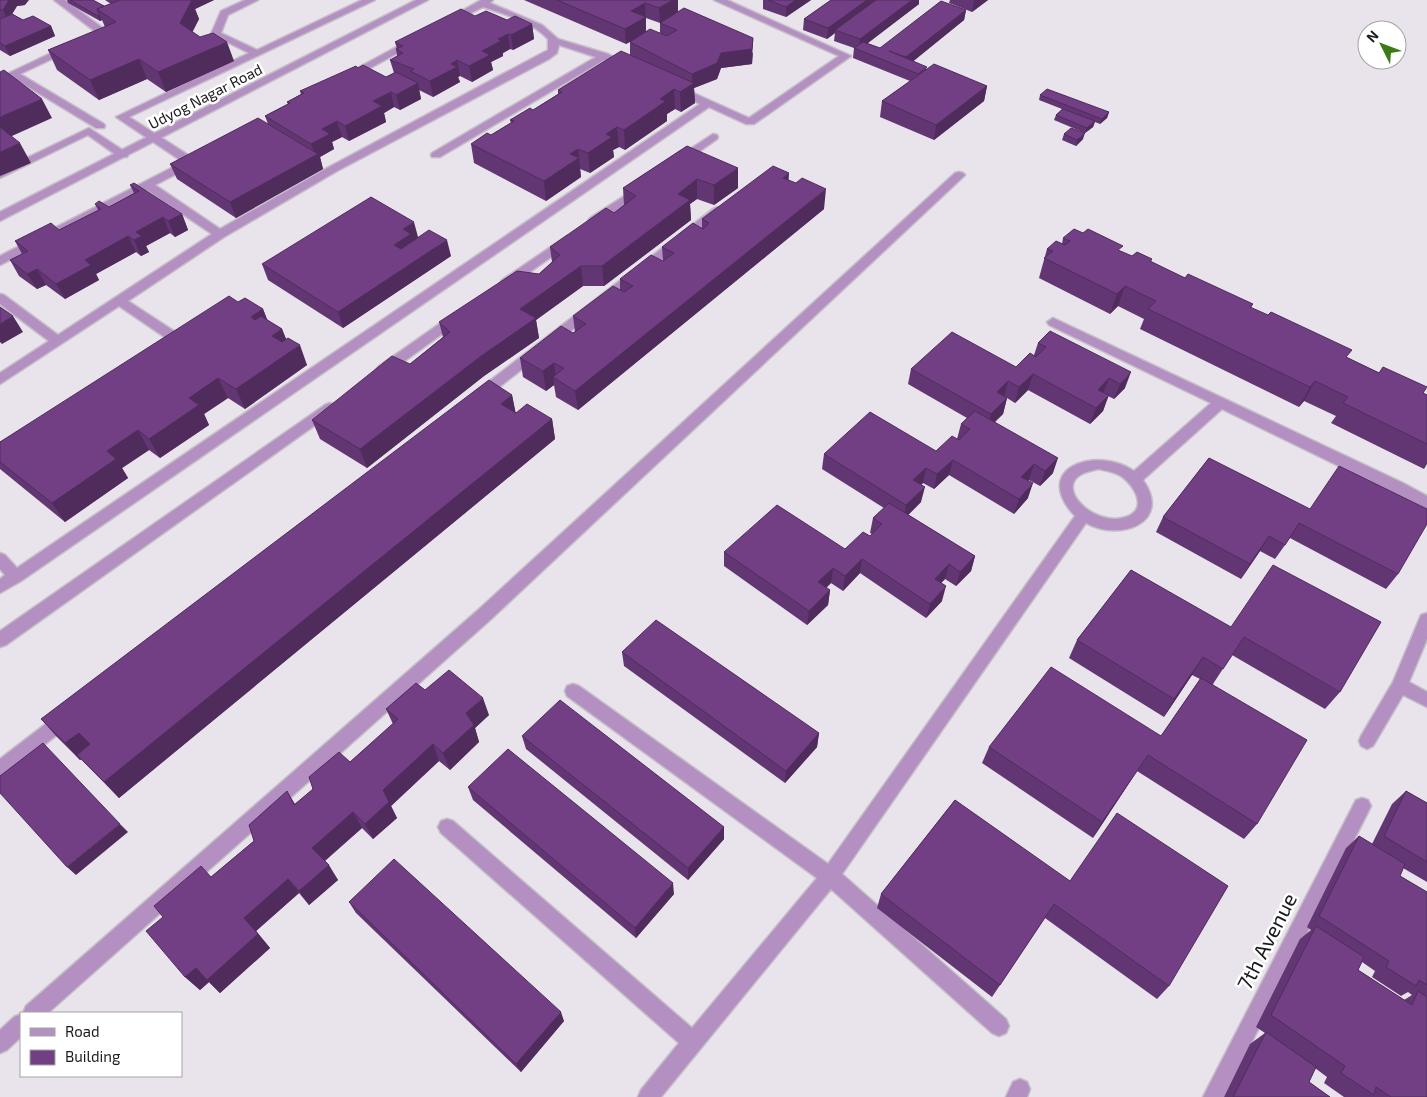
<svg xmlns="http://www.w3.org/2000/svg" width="1427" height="1097" viewBox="0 0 1427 1097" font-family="'Exo 2',sans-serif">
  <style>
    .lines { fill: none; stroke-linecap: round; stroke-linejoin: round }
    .lane-casing { stroke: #c4bfc7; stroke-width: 3 }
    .street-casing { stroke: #c4bfc7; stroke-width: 3 }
    .lane { fill: #b490c2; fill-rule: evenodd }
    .street { fill: #b490c2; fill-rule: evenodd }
    .wall { fill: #623672; fill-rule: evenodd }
    .shaded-wall { fill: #502c5d }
    .building { fill: #723f85; stroke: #502c5d }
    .labels { text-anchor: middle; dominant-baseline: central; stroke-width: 5; stroke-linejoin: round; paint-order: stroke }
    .far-street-label { font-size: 15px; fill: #1c1a1d; stroke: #fff }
    .near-street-label { font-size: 21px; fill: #1c1a1d; stroke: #fff }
  </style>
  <rect width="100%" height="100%" fill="#e9e3ec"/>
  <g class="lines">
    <g class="lane-casing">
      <path id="lane" d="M54 0H65L108 32 92 41H86V37L96 32Z
        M245 0H258L228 15 221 33 257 50 362 0H375L129 117 196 160 198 162 196 164 155 185 220 229 329 167 548 50V39C533 22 504 14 483 7L452 23 449 24 444 21 481 0H493L490 3 542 25 558 39 608 54 633 67 628 70 604 60 440 157H432L431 155 432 153 596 57 559 45 557 53 549 59 337 171 224 237 128 301 183 337 184 340C180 347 172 351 164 349L163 346 169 340 119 306 0 384V373L49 341 0 304V294L4 295 58 335 212 234 147 190 0 265V256L183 162 116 117 249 53 211 34 221 11Z
        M714 0H727L851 56 754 124H746L709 107 21 581 0 593V579L5 575 0 569V553L5 555 17 568 700 104 672 91 671 89 672 87H680L749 118 839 56Z
        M413 38 416 39V43L352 78H344L343 76Z
        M68 45 71 46V50L20 74 104 124 105 126 104 128H96L7 74Z
        M89 128 127 153 128 155 127 157H119L88 135 0 178V171Z
        M959 172 963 173 965 175 963 177 489 621 48 1013H23L26 1006 477 611 955 173Z
        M1362 798 1368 800 1371 806 1368 812 1224 1097H1203L1356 800Z
        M21 1014V1037L7 1050 0 1053V1030L14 1017Z
        M1020 1079 1027 1082 1030 1089 1027 1097H1006L1013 1082Z"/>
    </g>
    <g class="street-casing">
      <path id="street" d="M416 0H428L0 221V212Z
        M713 134 717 135 718 137 717 139 683 163H675L673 161 675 159Z
        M640 186 644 187 646 189 644 191 598 224H590L588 221 590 218Z
        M717 207 723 211 721 213 484 399H474L472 396 474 393 713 209Z
        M567 236 571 237 573 240 571 243 510 286H502L500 283 502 280Z
        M456 314 460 315 462 318 460 321 388 373H378L376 370 378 367 452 315Z
        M1053 318 1403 483 1427 496V509L1222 409 1143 480C1173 523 1119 542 1086 523L842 874 1006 1019 1009 1026 1006 1033 999 1036 992 1033 831 889 661 1097H638L641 1090 679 1043 441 833 438 827 441 821 447 819 453 821 692 1028 817 878 567 696 565 691 567 686 573 684 579 686 828 864 1075 516C1030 468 1096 445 1134 471L1211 403 1049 325 1047 322ZM1099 469C1107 471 1114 472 1121 476 1134 485 1149 509 1126 517 1095 528 1052 487 1084 473 1089 471 1094 470 1099 469Z
        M330 403 335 405 337 408 335 411 6 645 0 647V631L325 405Z
        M1427 613V639L1409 682 1427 692V707L1403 695 1373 746 1367 749 1361 746 1359 741 1361 736 1393 682 1421 615Z
        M66 711 72 713 74 718 72 723 6 775 0 777V759L60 713Z"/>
    </g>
    <use href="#lane" class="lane"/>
    <use href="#street" class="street"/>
  </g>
  <path class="wall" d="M0 0 25 5 17 6 12 14 23 20 51 26 55 36 10 56 0 50Z
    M67 0H93L104 6 111 4 105 0H214L195 9 199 19 192 32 234 61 166 92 147 79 99 100 57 70 48 50 105 27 102 20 100 21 68 3Z
    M524 0H678V11L753 53 752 64 721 68 717 79 694 88 695 103 681 112 675 109 667 114V121L625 150 619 147 613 150 614 157 590 173 580 169 581 177 546 201 474 163 471 144 491 135 511 123 510 120 533 110 558 94V90L630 55V42L626 44ZM646 18 660 23V33L646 31Z
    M763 0H811L786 17 763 9Z
    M831 0H919V4L867 43 880 48 966 10 964 20 913 61 927 69 987 86 984 101 934 140 880 117 882 101 910 81 853 58 854 48 834 41 835 33 827 39 803 30 804 19Z
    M950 0H988L972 12 949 3Z
    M475 16 532 24 534 39 513 50 510 49 503 53V56L491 62 493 70 472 82 460 76 458 77 460 82 433 97 419 90 421 99 400 110 394 107 384 113 386 122 349 141 342 137 332 142 334 149 320 157 323 169 236 218 177 179 170 164 268 124 265 116 288 104 287 102 301 94 300 91 358 68 386 77 394 73 390 60 397 56 396 49H397L395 42Z
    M1040 95 1109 112 1107 118 1100 124 1095 122 1093 127 1085 133 1054 120 1056 115 1062 109 1039 100Z
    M1064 134 1083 139 1076 146 1062 140Z
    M687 146 738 188 714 205 697 199 690 204 691 220 604 286H583L536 320 539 338 484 376 367 468 320 439 312 420 410 364 443 337 439 322 539 274 552 262 550 247 614 213 624 205 623 188Z
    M789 180 824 209 578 410 556 397 554 385 546 391 523 377 520 358 575 332 573 316 620 290V279L663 261 662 247 702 228V219Z
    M130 185 182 214 188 230 175 237 170 233 146 246 149 252 141 256 136 252 96 274 99 280 65 299 46 285 37 289 19 276 10 260 22 254 15 241 59 230 98 210 95 204 109 207 134 193Z
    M418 237 451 256 343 328 268 280 262 264Z
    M1063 238 1121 252 1132 256 1152 259 1151 262 1185 278 1253 304 1251 308 1348 358 1427 395V464L1424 469 1331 423 1336 416 1304 401 1299 407 1140 329 1144 319 1118 306 1110 314 1039 278 1047 249 1062 244Z
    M238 302 263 309 267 320 282 329 286 339 307 365 245 409 228 398 204 414 209 425 160 458 149 450 122 468 128 478 65 522 0 469V442Z
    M1050 331 1125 388 1114 399 1108 396 1103 411 1090 424 1028 390 1015 403 1007 398 1003 414 995 422 1053 473 1040 486 1029 480 1028 481V498L1014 514 949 475 934 489 923 483 921 485V502L908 515 975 556 971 571 956 586 945 579 941 583 942 601 926 618 860 573 843 591 831 583 826 588 830 590 828 605 807 625 724 566V552L845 549 870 536 872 534 870 533 873 518 884 508 822 469 824 454 936 451 957 439 961 424 967 418 908 384 911 369 1016 367 1034 355 1038 343Z
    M512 395 515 412 552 419 555 439 119 798 81 759 80 760 56 736 41 719Z
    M1209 458 1398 574 1386 589 1290 538 1275 559 1260 551 1241 579 1156 532 1163 517Z
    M1131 570 1340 692 1325 709 1232 655 1213 684 1257 824 1244 839 1137 771 1093 838 982 763 989 747 1161 736 1200 679 1192 675 1164 717 1069 658 1077 640Z
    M622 652 819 733 817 747 785 783 624 666Z
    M425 690 489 715 475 728 479 742 450 770 439 761 391 806 397 818 373 839 362 828 325 861 338 880 309 905 299 893 256 931 270 948 220 993 209 982 200 990 185 977 211 877 254 841 287 791 295 804 350 762 393 724 386 709Z
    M522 736 724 827V839L688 880 526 749Z
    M468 787 674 894 636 938 473 800Z
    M1406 791 1427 803V882L1403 868 1400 876 1427 892V1097H1344L1324 1083 1327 1077 1315 1068 1309 1082 1330 1097H1224L1250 1044 1265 1033 1256 1027 1300 939 1311 930 1307 927 1346 848 1359 836 1372 844 1392 804ZM1362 962 1375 971 1372 977 1401 996 1408 992 1412 995 1404 1000 1358 970Z
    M955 800 1169 986 1157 999 1045 918 992 997 877 908 881 894Z
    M349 902 564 1021 521 1072 356 913Z"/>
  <path class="shaded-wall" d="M9 0H29L25 5 17 6 8 21 3 10Z
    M191 0H214L195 9 199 19 187 43 180 23Z
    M673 0H678V12L660 23 659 8Z
    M796 0H811L786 17V7Z
    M867 0H880L835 30V33L827 39 828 28Z
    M912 0H919V4L859 50 860 39Z
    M976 0H988L972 12 974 1Z
    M645 3 646 32 626 44 625 29 631 11Z
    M966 10 964 20 905 68 906 57Z
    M99 15 102 20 100 21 98 16Z
    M532 24 534 39 513 50 511 35Z
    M51 26 55 36 10 56 5 46Z
    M508 34 510 49 503 53V56L491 62 493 70 472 82 469 66 482 51 498 39Z
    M753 38 752 64 721 68 717 79 694 88 695 103 681 112 680 92 692 85V74L721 53Z
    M227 42 234 61 166 92 158 72Z
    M139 59 147 79 99 100 90 80Z
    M457 60 460 76 458 77 460 82 433 97 430 81 451 64Z
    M418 83 421 99 400 110 396 95Z
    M987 86 984 101 934 140 936 125Z
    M674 89 675 109 667 114V121L625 150 624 130 660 99Z
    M391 92 394 107 384 113 386 122 349 141 345 126 373 101Z
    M42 99 52 118 3 140 0 135V117Z
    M1109 112 1107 118 1100 124 1102 119Z
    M337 121 342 137 332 142 334 149 320 157 323 169 236 218 230 202 315 155 311 144 322 129Z
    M1095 121 1093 127 1085 133 1087 128Z
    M617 127 619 147 613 150 614 157 590 173 588 153 606 134Z
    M1085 133 1083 139 1076 146 1077 140Z
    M20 143 31 163 0 176V152Z
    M578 149 581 177 546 201 544 181 570 154Z
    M738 168V188L714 205V185Z
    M789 173 788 193 783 178Z
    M697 179V199L690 204 691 220 604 286 602 266 678 194Z
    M826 189 824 209 578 410 575 391Z
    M182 214 188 230 175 237 168 221Z
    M163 217 170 233 146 246 149 252 141 256 134 240 136 232Z
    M414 222 418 237 398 260 394 245 403 229Z
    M128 236 136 252 96 274 99 280 65 299 56 284 85 260Z
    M447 240 451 256 343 328 338 312Z
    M581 266 583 286 536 320 539 338 484 376 367 468 360 449 520 309Z
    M37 269 46 285 37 289 27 274Z
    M1125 286 1118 306 1110 314 1117 294Z
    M263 309 271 329 251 317Z
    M13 316 23 332 2 344 0 342V324Z
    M282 329 290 349 272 336Z
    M300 345 307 365 245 409 236 389Z
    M554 363 556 379 553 377 554 385 546 391 543 371Z
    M1131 372 1125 388 1114 399 1120 384Z
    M1033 374 1028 390 1015 403 1019 387Z
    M218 378 228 398 204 414 209 425 160 458 149 439 189 398Z
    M1109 378 1103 394 1098 390Z
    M1008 381 1004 397 997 392Z
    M1315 381 1304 401 1299 407 1310 387Z
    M512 395 516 414 501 404Z
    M1109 395 1103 411 1090 424 1096 408Z
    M1007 398 1003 414 987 429 991 414Z
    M552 419 555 439 119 798 104 782Z
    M138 430 149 450 122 468 128 478 65 522 52 503 107 451Z
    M1058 458 1053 473 1040 486 1045 471Z
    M953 460 949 475 934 489 937 474Z
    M1034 464 1029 480 1017 492 1021 477Z
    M926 468 923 483 910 495 913 480Z
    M1033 483 1028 498 1014 514 1019 499Z
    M925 487 921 502 903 520 906 505Z
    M1269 536 1260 551 1241 579 1250 564Z
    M975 556 971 571 956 586 960 572Z
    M862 559 860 573 843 591 845 576Z
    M949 564 945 579 931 593 935 579Z
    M833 568 831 583 816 597 818 582Z
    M946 586 942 601 926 618 930 604Z
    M830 590 828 605 807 625 809 611Z
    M1203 657 1192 675 1164 717 1174 699Z
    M483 698 489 715 475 728 479 742 450 770 443 753 466 713Z
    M79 733 94 749 80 760 65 743Z
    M819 733 817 747 785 783 786 771Z
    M433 744 439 761 391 806 397 818 373 839 365 824 383 790Z
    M1148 755 1137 771 1093 838 1102 822Z
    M353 812 362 828 322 863 312 848Z
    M120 824 128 832 76 875 67 867Z
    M724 827V839L688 880V868Z
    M329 865 338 880 309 905 299 891Z
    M288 879 299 893 256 931 270 948 220 993 209 982 200 990 185 977 196 968 244 918Z
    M673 883 674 894 636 938 635 928Z
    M561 1012 564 1021 521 1072 516 1064Z"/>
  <path class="building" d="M0 0H9L3 10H0Z
    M70 0H93L104 6 97 9 99 15 98 16Z
    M120 0H192L180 23 200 37 213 33 227 42 158 72 139 59 90 80 48 50 116 22 97 9Z
    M557 0H673L659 8 645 3 631 11 646 17 625 29Z
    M768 0H796L786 7Z
    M831 0H867L828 28 804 19Z
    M876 0H912L860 39 835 30Z
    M941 1 966 10 906 57 889 51 927 67 918 74 854 48 863 42 880 48Z
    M684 8 753 38 752 49 721 53 717 63 692 74 630 42 650 29 667 36 677 30 660 23Z
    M461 9 475 16 486 11 507 20 515 16 532 24 511 35 508 34 498 39 501 41 482 51 490 55 469 66 457 60 451 64 457 67 430 81 410 71 414 69 390 60 403 53 396 49 403 46 395 42Z
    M12 14 23 20 33 16 51 26 5 46 0 43V19Z
    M621 51 694 83 680 92 674 89 660 99 666 101 624 130 617 127 606 134 612 137 588 153 578 149 570 154 579 158 544 181 471 144 487 133 491 135 514 121 510 120 530 108 533 110 562 92 558 90Z
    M934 64 987 86 936 125 882 101Z
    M363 65 386 77 396 72 418 83 396 95 391 92 373 101 382 106 345 126 337 121 322 129 330 134 311 144 265 116 290 103 287 102 304 93 300 91 356 66 358 68Z
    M4 70 42 99 0 117V72Z
    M1047 89 1109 112 1102 119 1040 95Z
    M1063 109 1095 121 1087 128 1056 115Z
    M258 118 318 154 230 202 170 164Z
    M0 127 20 143 0 152Z
    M1071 128 1085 133 1077 140 1064 134Z
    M687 146 738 168 714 185 697 179 678 194 690 200 602 266H581L520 309 536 318 480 357 360 449 312 420 392 356 410 364 450 332 439 322 517 271 539 274 560 255 550 247 606 208 614 213 636 196 623 188Z
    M773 166 789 173 783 178 796 183 802 178 826 189 575 391 553 377 564 368 554 363 543 371 520 358 561 326 573 333 586 324 573 316 613 286 624 292 633 286 620 279 651 255 663 261 674 253 662 247 693 223 703 229 709 223 702 219Z
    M134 183 182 214 168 221 163 217 136 232 142 236 134 240 128 236 85 260 91 265 56 284 37 269 27 274 10 260 28 251 15 241 51 223 59 230 101 209 95 204 99 201 109 207 139 191 130 185Z
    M371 197 414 222 403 229 411 234 394 245 401 249 429 230 447 240 338 312 262 264Z
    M1074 229 1083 233 1088 229 1123 246 1118 250 1132 256 1137 252 1152 259 1150 261 1185 278 1188 274 1253 304 1250 307 1268 315 1271 312 1352 350 1346 357 1379 373 1383 367 1427 387 1423 393 1427 395V444L1343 403 1348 397 1315 381 1310 387 1148 309 1156 301 1125 286 1117 294 1044 258 1053 251 1047 249 1056 241 1065 245 1070 241 1063 238Z
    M229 296 238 302 245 298 263 309 251 317 255 320 261 316 282 329 272 336 282 342 288 338 300 345 236 389 218 378 189 398 199 405 149 439 138 430 107 451 116 459 52 503 0 462V442Z
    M0 307 13 316 0 324Z
    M1050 331 1131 372 1120 384 1109 378 1098 390 1109 395 1096 408 1033 374 1019 387 1008 381 997 392 1007 398 991 414 911 369 952 332 1016 367 1030 353 1036 357 1046 347 1038 343Z
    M489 380 512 395 501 404 516 413 527 404 552 419 104 782 77 755 90 744 79 733 65 743 41 719Z
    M975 411 1058 458 1045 471 1034 464 1021 477 1033 483 1019 499 953 460 937 474 926 468 913 480 925 487 906 505 824 454 870 412 936 451 952 436 959 440 970 429 961 424Z
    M1209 458 1310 509 1339 466 1427 509V524L1398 574 1299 523 1285 545 1269 536 1250 564 1163 517Z
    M889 503 975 556 960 572 949 564 935 579 946 586 930 604 862 559 845 576 833 568 818 582 830 590 809 611 724 552 777 505 845 549 863 532 870 536 882 524 873 518Z
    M1273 565 1381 622 1340 692 1244 637 1223 669 1203 657 1174 699 1077 640 1131 570 1231 627Z
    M656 620 819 733 786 771 622 652Z
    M1051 667 1161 736 1201 678 1307 740 1257 824 1148 755 1102 822 989 747Z
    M449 670 483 698 466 713 474 725 443 753 433 744 383 790 389 802 365 824 353 812 312 848 329 865 299 891 288 879 244 918 258 934 207 980 196 968 185 977 146 931 163 917 154 906 201 866 211 877 254 841 249 825 287 791 294 805 313 789 309 777 339 752 350 762 398 719 386 709 416 683 425 690Z
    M560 700 724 827 688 868 522 736Z
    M43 743 120 824 67 867 0 793V776Z
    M508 749 673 883 635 928 468 787Z
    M1406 791 1427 803V862L1384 836Z
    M955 800 1070 881 1117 813 1228 886 1169 986 1054 904 1000 985 881 894Z
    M1359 836 1405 864 1400 876 1427 892V985L1419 980 1416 986 1386 967 1389 961 1319 916Z
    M394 859 561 1012 516 1064 349 902Z
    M1316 926 1364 957 1358 970 1412 1005 1418 991 1427 997V1097H1391L1376 1087 1374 1095 1341 1073 1345 1066 1271 1015Z
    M1266 1032 1316 1067 1309 1082 1330 1097H1233Z"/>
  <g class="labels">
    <g class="far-street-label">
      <text transform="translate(205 96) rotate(-27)">Udyog Nagar Road</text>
    </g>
    <g class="near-street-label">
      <text transform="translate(1266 941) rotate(-63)">7th Avenue</text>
    </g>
  </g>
  <rect x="20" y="1012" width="162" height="65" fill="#ffffff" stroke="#a4a3a5"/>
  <rect x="30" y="1028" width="25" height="8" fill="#b490c2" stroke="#a4a3a5"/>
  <text x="65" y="1037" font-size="15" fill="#1c1a1d">Road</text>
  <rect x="30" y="1050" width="25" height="15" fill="#723f85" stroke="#a4a3a5"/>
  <text x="65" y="1062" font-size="15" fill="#1c1a1d">Building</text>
  <g transform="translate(1382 45) rotate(312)"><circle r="24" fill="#ffffff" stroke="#a4a3a5"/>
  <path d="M0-4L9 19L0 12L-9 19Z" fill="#3d7914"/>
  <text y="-8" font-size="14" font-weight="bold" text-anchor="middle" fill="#1c1a1d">N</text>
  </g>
</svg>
